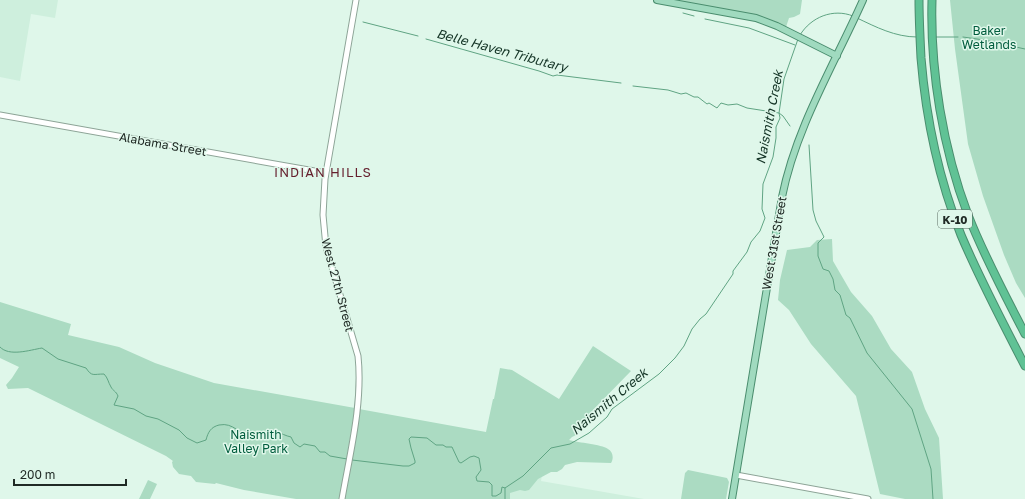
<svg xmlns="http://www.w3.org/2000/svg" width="1025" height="499" viewBox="0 0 1025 499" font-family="'Golos Text',sans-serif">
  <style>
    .built { fill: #ceefdd }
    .green { fill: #abdbc2 }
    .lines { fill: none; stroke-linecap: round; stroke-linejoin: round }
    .stream { stroke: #5fa483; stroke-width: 1 }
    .minor-casing { stroke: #8da497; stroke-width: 7 }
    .major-casing { stroke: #4a8d6e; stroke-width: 8 }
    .highway-casing { stroke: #4a8d6e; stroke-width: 9 }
    .minor { stroke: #fff; stroke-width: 5 }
    .major { stroke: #a0dabf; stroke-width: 6 }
    .highway { stroke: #60c295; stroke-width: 7 }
    .labels { text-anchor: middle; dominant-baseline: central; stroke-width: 3; stroke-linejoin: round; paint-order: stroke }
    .shield { fill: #dff7ea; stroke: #596860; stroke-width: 1 }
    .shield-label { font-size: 11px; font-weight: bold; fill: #202a25 }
    .park-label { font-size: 12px; fill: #005c3d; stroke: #dff7ea }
    .street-label { font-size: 12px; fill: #202a25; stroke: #dff7ea }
    .water-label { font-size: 13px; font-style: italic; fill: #143426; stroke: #dff7ea }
    .neighbourhood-label { font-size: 13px; letter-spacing: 1px; fill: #651f2d; stroke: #dff7ea }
  </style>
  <rect width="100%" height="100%" fill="#dff7ea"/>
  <path class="built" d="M0 0H58L55 18 31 14 20 81 0 77Z
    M548 442 541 481 644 499H504Z"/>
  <path class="green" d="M671 0H802L800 14 794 17 789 18 786 27Z
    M950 0H1025V298L1016 283 1004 255 983 196 968 144 955 49Z
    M832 239 833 261 851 292 872 316 891 349 912 372 925 409 939 438 943 499H905L880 494 856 396 811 344 789 310 778 300 780 280 787 250 810 247 817 240Z
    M0 302 71 324 68 335 119 347 155 363 214 383 355 408 340 499H296L244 490 216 483 215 484 196 482 191 476 179 474 173 467 172 462 173 461 166 456 28 388 8 389 6 385 12 378 19 367 0 358Z
    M593 346 631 371 591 412C586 422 580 421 578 434L572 437 569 440C579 443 601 444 608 449 613 452 614 458 611 463L577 462 565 465 562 469 557 472H551L538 479 529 490 525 491 520 490 510 493V499H344L359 409 486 432 493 399H494L500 368 512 370 559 399Z
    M688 470 727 478 729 482 726 499H681L685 473Z
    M148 480 157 484 150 499H139Z"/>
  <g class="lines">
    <path class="stream" d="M683 13 694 16
      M857 18C876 27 895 37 917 37
      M705 19 749 28 795 45
      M363 22 418 36
      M800 35C811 17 833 8 853 16
      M936 37H958
      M963 37 984 40 1025 49
      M426 39 539 71 553 76 557 75 621 83
      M633 86 668 90 681 94 686 93 694 97H698L707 104 709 103 717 108 721 103 728 105 737 104 747 108 779 113 783 116 790 126
      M809 145 813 210 816 221 824 237 818 243V256L823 269 829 271 833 279 835 290 840 295 846 315 850 318 867 353 912 409 931 469 933 499
      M0 347C9 357 30 350 42 348L58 359 86 368C92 377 93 374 104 374 108 378 108 382 111 387 113 391 116 391 118 396L114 405 134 409 146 416 158 419 179 430 187 438 197 443 206 440C208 432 211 427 219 425 234 422 239 435 252 437 261 438 270 431 276 432 281 433 286 436 291 437L294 443 300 447 304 444 315 446 320 452H325L330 456 347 459
      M352 460 403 466H409L415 463V461L411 448 409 439 411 437 427 438 436 445H443L446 447H452L459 462 461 463 470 457 474 456 479 458 481 470 476 477 477 481 489 482 492 485V496H496L501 493 502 487 505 488 523 476 551 448 570 444 589 433 607 417 612 409 659 374 675 358 684 346 692 329 700 319 706 314 733 274V271L747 252 751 242 760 231 765 218 762 209 763 184 773 157 776 138V127L780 118 779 113 784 79 798 39
      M505 488V499"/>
    <g class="minor-casing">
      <path id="minor" d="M0 115 326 173
        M736 475 868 499
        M342 499C350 453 363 403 358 356L326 247 323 215 325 179 356 0"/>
    </g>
    <g class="major-casing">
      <path id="major" d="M657 0 756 18 777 26 837 56
        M732 499 782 197C796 127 834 65 863 0"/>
    </g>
    <g class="highway-casing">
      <path id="highway" d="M919 0C919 19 920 38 921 58 926 119 938 177 961 235 980 280 1003 323 1025 366
        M932 0C930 71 943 149 968 215 984 256 1005 295 1025 334"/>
    </g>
    <use href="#minor" class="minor"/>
    <use href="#major" class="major"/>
    <use href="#highway" class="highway"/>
  </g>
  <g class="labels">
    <rect class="shield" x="938" y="210" width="34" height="18" rx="3"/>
    <g class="shield-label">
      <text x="955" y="219">K-10</text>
    </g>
    <g class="park-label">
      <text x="989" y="30">Baker<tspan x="989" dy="14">Wetlands</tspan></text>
      <text x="256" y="434">Naismith<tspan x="256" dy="14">Valley Park</tspan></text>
    </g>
    <g class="street-label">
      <text transform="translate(163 144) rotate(10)">Alabama Street</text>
      <text transform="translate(774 243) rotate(-80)">West 31st Street</text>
      <text transform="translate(338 285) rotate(75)">West 27th Street</text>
    </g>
    <g class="water-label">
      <text transform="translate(502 50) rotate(15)">Belle Haven Tributary</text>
      <text transform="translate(769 117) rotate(-79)">Naismith Creek</text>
      <text transform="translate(609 401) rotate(-40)">Naismith Creek</text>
    </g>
    <g class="neighbourhood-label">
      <text x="323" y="172">INDIAN HILLS</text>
    </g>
  </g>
  <path d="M14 479v6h112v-6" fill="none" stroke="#202a25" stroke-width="2"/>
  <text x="20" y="479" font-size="12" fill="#202a25" stroke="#dff7ea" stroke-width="3" paint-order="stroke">200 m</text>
</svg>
